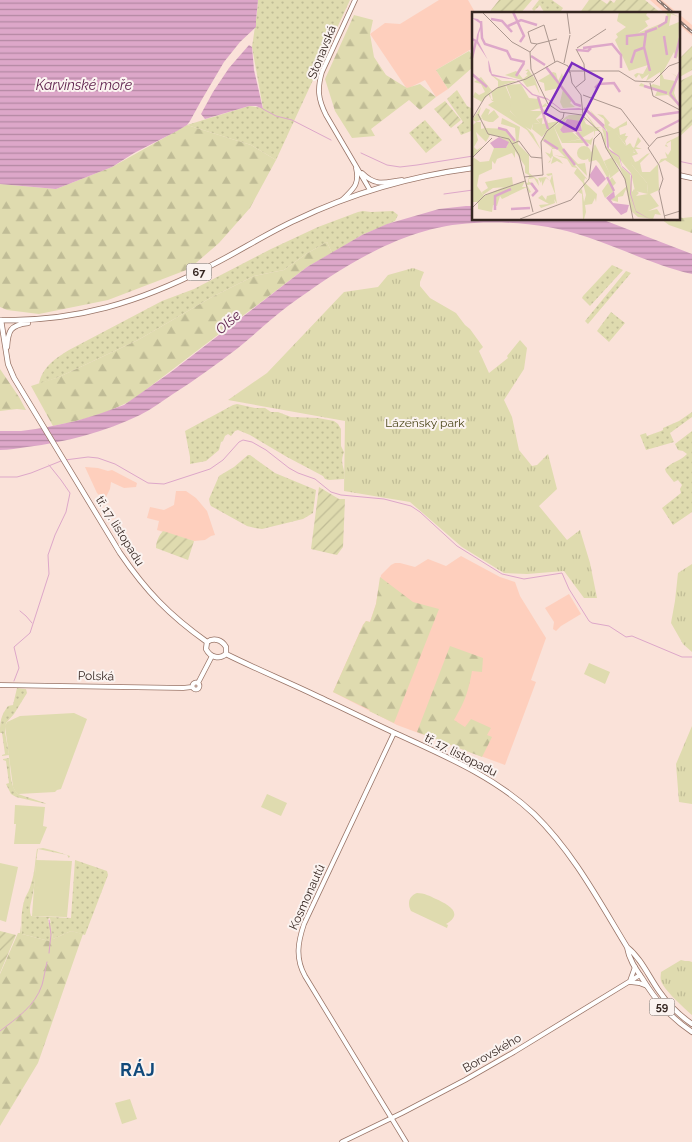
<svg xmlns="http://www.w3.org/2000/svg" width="692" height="1142" viewBox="0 0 692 1142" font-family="Raleway,sans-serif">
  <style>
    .built { fill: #fecfbd }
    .grass { fill: url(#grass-dots) }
    .forest { fill: url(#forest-firs) }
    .park { fill: url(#park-tufts) }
    .garden { fill: url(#garden-furrows) }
    .pitch { fill: #dfdbaf }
    .water { fill: url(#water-rules) }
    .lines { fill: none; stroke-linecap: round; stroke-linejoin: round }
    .stream { stroke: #dda7c9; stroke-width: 1 }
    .tertiary-casing { stroke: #997568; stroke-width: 5.5 }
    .secondary-casing { stroke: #997568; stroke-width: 5.5 }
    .primary-casing { stroke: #997568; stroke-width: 6 }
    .tertiary { stroke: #fff; stroke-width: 4 }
    .secondary { stroke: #fff; stroke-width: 4 }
    .primary { stroke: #fff; stroke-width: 4.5 }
    .rail-casing { stroke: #8d7a73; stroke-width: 3 }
    .rail { stroke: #fbf3f0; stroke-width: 1; stroke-dasharray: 4; stroke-linecap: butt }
    .labels { text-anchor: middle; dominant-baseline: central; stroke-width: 4; stroke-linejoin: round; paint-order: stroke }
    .shield { fill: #fbf3f0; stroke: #70645f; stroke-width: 1 }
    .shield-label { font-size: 11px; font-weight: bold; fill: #352621 }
    .street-label { font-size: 12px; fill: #352621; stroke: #fbf3f0 }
    .park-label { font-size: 12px; fill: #4c471a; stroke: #fbf3f0 }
    .water-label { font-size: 14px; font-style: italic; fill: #5a1c48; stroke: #fbf3f0 }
    .district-label { font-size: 18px; font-weight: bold; letter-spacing: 1px; fill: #10497a; stroke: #fbf3f0 }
    .inset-river { fill: none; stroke: #dda7c9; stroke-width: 2.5 }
    .inset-road { fill: none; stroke: #ab978f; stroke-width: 1 }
    .view { fill: #7b2cbf; fill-opacity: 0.15; stroke: #7b2cbf; stroke-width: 2.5 }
    .inset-edge { fill: none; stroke: #352621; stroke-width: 2.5 }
  </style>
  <defs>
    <pattern id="grass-dots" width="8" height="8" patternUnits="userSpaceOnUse" patternTransform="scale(1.25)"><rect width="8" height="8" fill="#dfdbaf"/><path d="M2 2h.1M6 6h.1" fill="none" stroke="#c0bc96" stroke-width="1.8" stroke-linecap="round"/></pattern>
    <pattern id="forest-firs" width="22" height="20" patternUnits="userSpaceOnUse" patternTransform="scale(1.25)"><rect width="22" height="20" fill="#dfdbaf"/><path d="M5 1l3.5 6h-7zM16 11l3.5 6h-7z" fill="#c0bc96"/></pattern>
    <pattern id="park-tufts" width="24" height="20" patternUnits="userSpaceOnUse" patternTransform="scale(1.25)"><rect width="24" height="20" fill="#dfdbaf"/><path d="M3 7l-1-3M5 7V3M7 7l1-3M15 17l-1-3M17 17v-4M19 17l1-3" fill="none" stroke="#c0bc96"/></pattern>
    <pattern id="garden-furrows" width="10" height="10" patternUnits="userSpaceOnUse" patternTransform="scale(1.25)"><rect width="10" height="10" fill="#dfdbaf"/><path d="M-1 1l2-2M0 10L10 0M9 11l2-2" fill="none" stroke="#c0bc96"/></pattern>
    <pattern id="water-rules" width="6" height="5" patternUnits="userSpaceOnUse" patternTransform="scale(1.25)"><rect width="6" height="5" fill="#dda7c9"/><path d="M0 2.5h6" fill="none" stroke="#b488a3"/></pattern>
  </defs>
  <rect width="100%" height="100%" fill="#fae2d9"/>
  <path class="built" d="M439 0H468L476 14H473V48L436 70 448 89 436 97 425 80 407 89 370 34 385 23 400 24Z
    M650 0H662L692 25V36L678 24V14H666Z
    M85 467 98 468 108 471 112 470 137 483 136 487 124 488 111 482 110 489 105 499H103L97 493Z
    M176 491H186L196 498 207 511 215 535 211 536 205 540 194 541 157 530 159 521 147 518 150 507 164 510 174 505Z
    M461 556 500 577 515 582 520 596 546 638 531 680 536 682 505 765 397 725 333 692 363 625 366 621 370 622 376 604 381 575 391 565 395 563H400L415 567 428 559 446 566Z
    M569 594 581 614 561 626 556 631 553 629 554 622 545 608Z"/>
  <path class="grass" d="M258 0H350L276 160 251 145 187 125 249 106 263 108 252 47 257 13Z
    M539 0H552L563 8 559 14C548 14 545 16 540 5L534 11 532 9Z
    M457 90 467 106 471 108 472 104 473 105V129L471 131 461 135 457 127 463 122 447 99Z
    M425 120 442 140 426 153 409 133Z
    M363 211 371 212 393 211 398 215 395 221 362 235 332 253 327 242 306 254 284 270 254 276 212 297 138 340 59 377 39 384C42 367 56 358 69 350L162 301 194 289 271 249 318 227 358 212Z
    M612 265 623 270 590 306 582 298 583 296Z
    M626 271 631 273 588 324 585 321Z
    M611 312 625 323 609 342 597 331Z
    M237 404 255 408H265L271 412H278L291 417 318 418 334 421 338 424 341 429V446L344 452C339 466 346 467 344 479L329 480 325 479 323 476 287 457 250 435 238 430 235 431 231 436 228 434 225 436 223 441 221 442 219 450 206 461 190 464V457L185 431 233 405Z
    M692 412V417L670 433 674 442 646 450 640 435 646 433 647 436 661 431 663 430V428L679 421Z
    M692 431V512L673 525 662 508 681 493 680 489 682 485 678 480 674 482 666 472 665 469C671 462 681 461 687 454L683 451 678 450 675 444Z
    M248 455H250L275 473 316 490 313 513 303 519 262 529 255 528 247 526 211 506 210 504 209 499 219 476 234 467Z
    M17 688 26 689 27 693 14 714 6 723 5 732 9 755 2 756V755L5 754 2 733H5H0C0 720 1 716 8 706L13 705Z
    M9 758C11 770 9 786 18 794L45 803 46 804 16 797 11 794 6 784 9 783 6 761 3 760V759Z
    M43 848 55 851 70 856 69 858 67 855 38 849C35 864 36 879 33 893 32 901 28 908 31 916L71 918 75 860 107 871 108 875 85 935 71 931 53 939 50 918 48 919 51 941H49L22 934C21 922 21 910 25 898 27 894 30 889 31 884 35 873 35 860 37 849Z"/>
  <path class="forest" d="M354 15 373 20 370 34 374 57 386 75 407 88 420 84 436 97 420 110 409 100 371 129 375 136 352 138 335 111 325 79Z
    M469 51 473 56V67L448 89 436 70Z
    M187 125 251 145 276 160 250 208 219 243 189 269 108 300 39 314 7 310 0 307V184L56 189 112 167Z
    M678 217 683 218 692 217V233L669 225 661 219H678Z
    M327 242 332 253 307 267 143 392C136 397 130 402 122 405 101 416 77 421 53 426L31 386 59 377 138 340 212 297 254 276 284 270 306 254Z
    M0 369 19 397 26 410 17 409 0 411Z
    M380 577 413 602 439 609 394 723 369 711 370 710 333 692 363 625 366 621 370 622 376 604Z
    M450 646 483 658 482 672 472 671C468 693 465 701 454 720L465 727 471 719 491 728 487 735 492 737 482 757 417 732Z
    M48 923H51L53 939 71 931 83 934 38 1063 0 1126V974L18 933H20L21 925 22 934 49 941 51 940Z"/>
  <path class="park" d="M413 268 424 272 420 282V286L430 298 456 313 465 325 470 329 483 347 479 351 489 373 508 358 507 356 520 340 527 348 524 369 504 400 512 417 519 450 532 466 537 465 548 454 557 489 539 506 567 540 580 530 590 563 597 598H584L564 571 527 574 504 573 462 547 410 502 344 491 345 421 228 400 267 373 344 292 378 287 388 275Z
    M692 564V652L683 644 671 623 675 601 678 573Z
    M692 726V804L679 802 676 764Z
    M681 960 685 961H689L692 962V1015C683 1007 665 991 661 981 660 977 661 975 661 972Z"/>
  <path class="garden" d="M499 0H532L520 14H488Z
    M589 0H601L607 4 610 0 614 3 616 0H645L662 14H579Z
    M692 46V70L678 78V60Z
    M692 75V125L678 138V82Z
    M445 101 461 120 451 128 434 109Z
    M319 487 339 499H345L343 547 337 555 311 549Z
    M163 531 194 541 188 560 156 548C156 542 159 535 163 531Z
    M0 931 16 935 0 973Z"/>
  <path class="pitch" d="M589 663 610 672 605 684 584 674Z
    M74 713 87 719 61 789 57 790 55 792 18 794 15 791 13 787 5 726 7 722 20 716Z
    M267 794 287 803 281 816 261 807Z
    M15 805 45 807 43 826 47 827 40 844H14L16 824H14Z
    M36 860 72 861 67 917 32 916Z
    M0 863 18 867 6 922 0 920Z
    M417 893C424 893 430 896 436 899 447 904 465 913 446 924L448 925 447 928 411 911C407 903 409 896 417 893Z
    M130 1099 137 1119 122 1124 115 1103Z"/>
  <path class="water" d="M0 0H258L256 20V27L240 42 224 62 201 101 190 121 187 125 177 131 134 153 112 167 56 189 0 184Z
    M249 45 252 47 254 70 263 109 256 106H249L205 119 201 114 213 92 229 68Z
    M466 206H473V219H601L692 254V274C656 266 623 249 587 237 551 225 513 221 474 223 404 226 343 266 288 306 271 319 255 334 238 348 217 364 195 380 173 394 162 401 152 409 140 415 105 432 66 442 27 447 18 448 9 450 0 450V431H21L43 428 76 421 99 414 124 405 171 372 307 267 362 235 387 224 439 209Z"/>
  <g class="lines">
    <path class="stream" d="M263 109 276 116 292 120 331 140
      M361 153 387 165 400 167 417 165 473 156
      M678 161 692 164
      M444 194 473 190
      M65 460 88 457 98 458 115 464 148 483 164 484 210 469 223 460 239 442 243 440 252 442 266 450 289 468 298 473 315 479 331 492 341 495 384 499 411 506 420 512 457 546 502 574 524 579 562 573 569 589 589 621 592 623 609 626 626 637 632 636 682 657H692
      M0 477H17L31 473 61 461
      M20 611 26 616 32 623
      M14 681 19 668 14 647 30 633 49 574 48 555 55 535 66 512 70 493 61 480 49 465
      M49 953 51 934 49 920
      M0 1031C17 1018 35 1006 42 985 44 978 45 970 47 962"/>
    <g class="tertiary-casing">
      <path id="tertiary" d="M355 0 322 72C317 89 318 99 326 115L370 190
        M362 173C376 187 385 182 402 180
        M342 200C353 189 360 185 356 168
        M192.5 686a3.5 3.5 0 1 1 7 0a3.5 3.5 0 1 1-7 0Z
        M198 683 212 656
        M0 685 183 688 192 687
        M394 733 304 924C298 942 295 958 305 976L406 1142"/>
    </g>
    <g class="secondary-casing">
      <path id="secondary" d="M630 981 635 967
        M630 982 639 983 647 986
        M342 1142 402 1113 465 1080 514 1052 640 975"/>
    </g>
    <g class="primary-casing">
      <path id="primary" d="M678 175 692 178
        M0 320C75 322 140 302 206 268 237 253 265 234 296 220 352 193 412 176 473 168
        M1 320 8 364 14 378 120 553C146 591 169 615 207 642
        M7 347C8 331 10 325 28 323
        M207 642 206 649C210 657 219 660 226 654
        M207 642C214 637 222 640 226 647V654
        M226 654C256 669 288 682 319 697 345 709 371 722 397 734 445 756 495 777 534 814 573 852 599 901 627 947 641 958 649 977 659 991 668 1004 679 1015 692 1024
        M627 947C629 959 635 968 642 978 656 1001 670 1017 692 1032"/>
    </g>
    <use href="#tertiary" class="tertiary"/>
    <use href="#secondary" class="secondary"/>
    <use href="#primary" class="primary"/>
    <g class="rail-casing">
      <path id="rail" d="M658 0 674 14
        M678 20 692 32"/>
    </g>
    <use href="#rail" class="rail"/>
  </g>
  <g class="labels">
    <g class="shield">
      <rect x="186.5" y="263.5" width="25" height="17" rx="4"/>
      <rect x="649.5" y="998.5" width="25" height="17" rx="4"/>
    </g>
    <g class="shield-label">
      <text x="199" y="272">67</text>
      <text x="662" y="1007">59</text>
    </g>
    <g class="street-label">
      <text transform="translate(322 52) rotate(-68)">Stonavská</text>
      <text transform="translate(120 531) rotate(58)">tř. 17. listopadu</text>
      <text transform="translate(96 676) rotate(1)">Polská</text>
      <text transform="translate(461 755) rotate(27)">tř. 17. listopadu</text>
      <text transform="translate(307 897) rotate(-66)">Kosmonautů</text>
      <text transform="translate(492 1053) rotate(-30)">Borovského</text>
    </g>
    <g class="park-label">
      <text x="425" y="423">Lázeňský park</text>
    </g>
    <g class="water-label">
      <text x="84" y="85">Karvinské moře</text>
      <text transform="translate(228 322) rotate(-41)">Olše</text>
    </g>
    <g class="district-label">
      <text x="138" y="1069">RÁJ</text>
    </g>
  </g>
  <g transform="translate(472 12)">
    <rect width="208" height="208" fill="#fae2d9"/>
    <path d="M49 72 57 86 67 87 70 94 74 91 75 94 58 99H72L64 107 68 111 61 112 59 118 50 113 36 96 39 86 34 73ZM95 104 98 108 94 107 88 119H99L108 127 94 130 110 127 118 128 121 125 119 133 110 127 112 131H90L82 115ZM135 118 143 119 154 134 158 131 159 132 162 140 159 144 160 153 175 171 176 182 163 179 159 161 136 133ZM105 141a7 7 0 1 1 14 0a7 7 0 1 1-14 0ZM141 145 147 159 137 167 138 163 132 149ZM80 161 85 192 82 187 83 191 69 196 67 193 77 192 66 186 70 183 74 188 75 184 83 182 78 169 74 166 70 174V168L69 171 66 166 74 165 78 169 80 163 76 164 74 162ZM40 165 41 173 47 171 46 174 21 176 11 183 10 180 16 176 13 170Z" fill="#dfdbaf"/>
    <path d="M147 0H176L174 3 178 7 173 9 176 14 166 21 193 10 195 2 190 0H198L207 5 199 2 197 14 207 10 206 44 204 47 202 40 190 62 192 67 203 69 204 64 199 61 205 64 207 59 202 81 207 94 196 83 183 84 186 77 167 74 169 71 177 75 181 72 188 74V60L174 69 177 62 170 67 167 62 164 66 162 63 165 61 171 62 176 53 157 59 143 28 146 25 144 22 154 15 145 9ZM56 57 63 67 68 83 63 73 55 75 50 68 33 63 44 59 47 61 43 64 47 62 51 67 56 63 54 62 56 59H53ZM18 62 30 69H45L28 74 33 73 39 87 38 99 61 122 69 138 55 118 16 93 22 89H20L16 82 18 81 19 87 21 88 19 79 10 90 1 85 3 80 7 83 13 80 9 72 2 70 9 65 20 79 26 75V69ZM9 95 7 103 11 108 9 104 14 96 18 98 16 103 22 98 27 105 21 110H17L11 108 10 107 4 110H9V117L13 116 12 110 14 116 35 117 44 130 43 116 29 112 30 106 48 115 46 132 57 143V161L66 168 67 174 62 166 57 167V170H58L62 172 55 173 59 180 57 181 53 170 56 171 57 163 53 161V154L43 139V146L40 141 25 147 23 152 20 149V157L7 163 5 174 12 184 38 172 37 169 40 174 53 169 50 175H55L30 187 28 184 25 194 21 193 20 200 6 197V190H0V114L4 110 1 108 0 113V108ZM4 120 14 130 18 123 31 125 28 126 36 130 35 135 22 136 17 149 8 150 1 145 11 134 5 138 2 135 6 128ZM66 96 73 98 74 103H71L70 112 75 111V107L76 111 87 109 82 115 90 135 106 152 113 151 115 164 91 139 116 168 113 166 112 170 125 182 124 190 123 186 120 192 113 193 114 200 112 207H119H111L110 182 106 180 110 177 112 190 114 183 111 171 102 161 105 156 100 155 95 147 82 143 93 145 85 137H80L81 144 88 148 91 152 85 149 79 152 81 145 80 144 78 150 76 151 79 147 73 140 78 142 80 136 70 128 77 117 70 125 60 117 61 112 68 111 65 107 70 106 72 100ZM118 98 133 114 132 107 125 102 131 103 138 111 136 113 142 117 155 109V113L147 116 148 123 154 121 153 124H156L153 129 157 141H163L157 132 162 136 166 125 169 129 164 135 170 137H163L166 142 160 144 163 150 166 149 175 142 178 141 168 151 170 160H178L186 152 187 178 178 182 187 194 176 199 185 197 189 203 183 202 181 207 166 205 159 199 154 177 151 184 146 185V190L139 188 155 174 148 156 134 136 128 119H123L122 125V119L108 127 103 121 110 119 109 111 98 108 95 104 97 103H109L115 109 112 108 114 112 122 115 112 99 124 115 130 116H126L130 121 133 127 130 116 134 119V134L147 146 149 155 158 162 159 174 160 163V180L162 177 167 181 164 184 176 182 175 171 160 153 153 132 143 120 135 118 123 107ZM207 124V157L193 148 186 152 189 147 195 146 193 140 196 143 199 138V129L194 132 196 135 193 134 195 130ZM123 132 138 162 136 167 127 151 124 148 117 150 116 147ZM140 165 144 171 141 174 142 179 133 186 130 179Z" fill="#dfdbaf" fill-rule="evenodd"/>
    <path d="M81 60 84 61 86 69 90 61 92 68 87 76 73 79 72 71 66 69ZM91 77 100 88 98 91 103 95 91 96 88 90Z" fill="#dfdbaf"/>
    <path d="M0 6 6 7 10 11V14L7 21 6 29 17 50 20 62 46 68 61 82 75 86 89 97 107 96 114 98 132 115 136 121 137 137 147 144 148 146 150 154 159 162 160 164 159 182 164 199 178 207 164 200 158 182 159 163 150 155 147 145 139 140 135 135 134 119 113 98H89L76 88 60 83 45 68 20 64 17 59 16 48 4 30 5 23 9 12ZM95 107 108 109 110 119 91 121 88 118ZM27 125 37 130 34 136H22L18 131ZM124 153 134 167 126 175 117 164ZM142 179 143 185 139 188 141 191 157 193 155 200 149 203 134 186Z" fill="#dda7c9"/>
    <path class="inset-river" d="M41 0 52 24 48 30M19 7 30 9 40 20M9 9 10 26 13 32 35 39 39 47 53 50M36 14 49 8 65 13M186 15 194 10 195 4M192 24 195 43M0 27 4 29 0 46M155 33V24L173 22M111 36 140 32 149 43V56M105 38 116 39 119 36M59 44 73 53M203 46 208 26M159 51 163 39 171 36M74 55 103 92 109 94M178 59 172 35 174 20 185 16M0 62 15 75M44 64 52 51M172 74 195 81M123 76 127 72 142 71 148 80M198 82 208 60M198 82 208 94M66 85 76 117M112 96 132 114M180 104 208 100M26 116 34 118 43 129M105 120 116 134M183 121 208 108M72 128 86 137M91 137 103 153M135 165 142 179M59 171 65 179 60 184M39 197 58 196M23 198V184L39 177"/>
    <path class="inset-road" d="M10 0 40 30 58 40 59 57 76 92 88 100 110 103 129 121 134 136 153 167 161 207M95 0 98 22M65 32 59 31 56 20 72 13 83 50M105 36 134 17M58 40 65 32 85 27M92 51 98 23M98 59H125M125 59H147L163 69M98 60 100 71 109 83M163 69 181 70 197 54 208 50M178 71 181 84 208 98M103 76 113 68 112 52 104 37M109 83 111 103M111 83 149 97 177 134M6 102 16 122 37 127 47 143 61 200M0 107 13 85 25 76 54 67 85 49 96 54 98 61M40 132 47 129 59 145 70 146M0 146 20 126M52 165 71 163 69 130 75 119 91 106 92 101M0 196 13 183 53 169M192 204 208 199M48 207 99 188 117 167 122 127 129 120M193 207 187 179 191 167 187 153 176 136 185 126 208 120"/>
    <path class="view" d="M100 51 130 67 104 118 73 101Z"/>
    <rect width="208" height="208" class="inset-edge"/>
  </g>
</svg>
